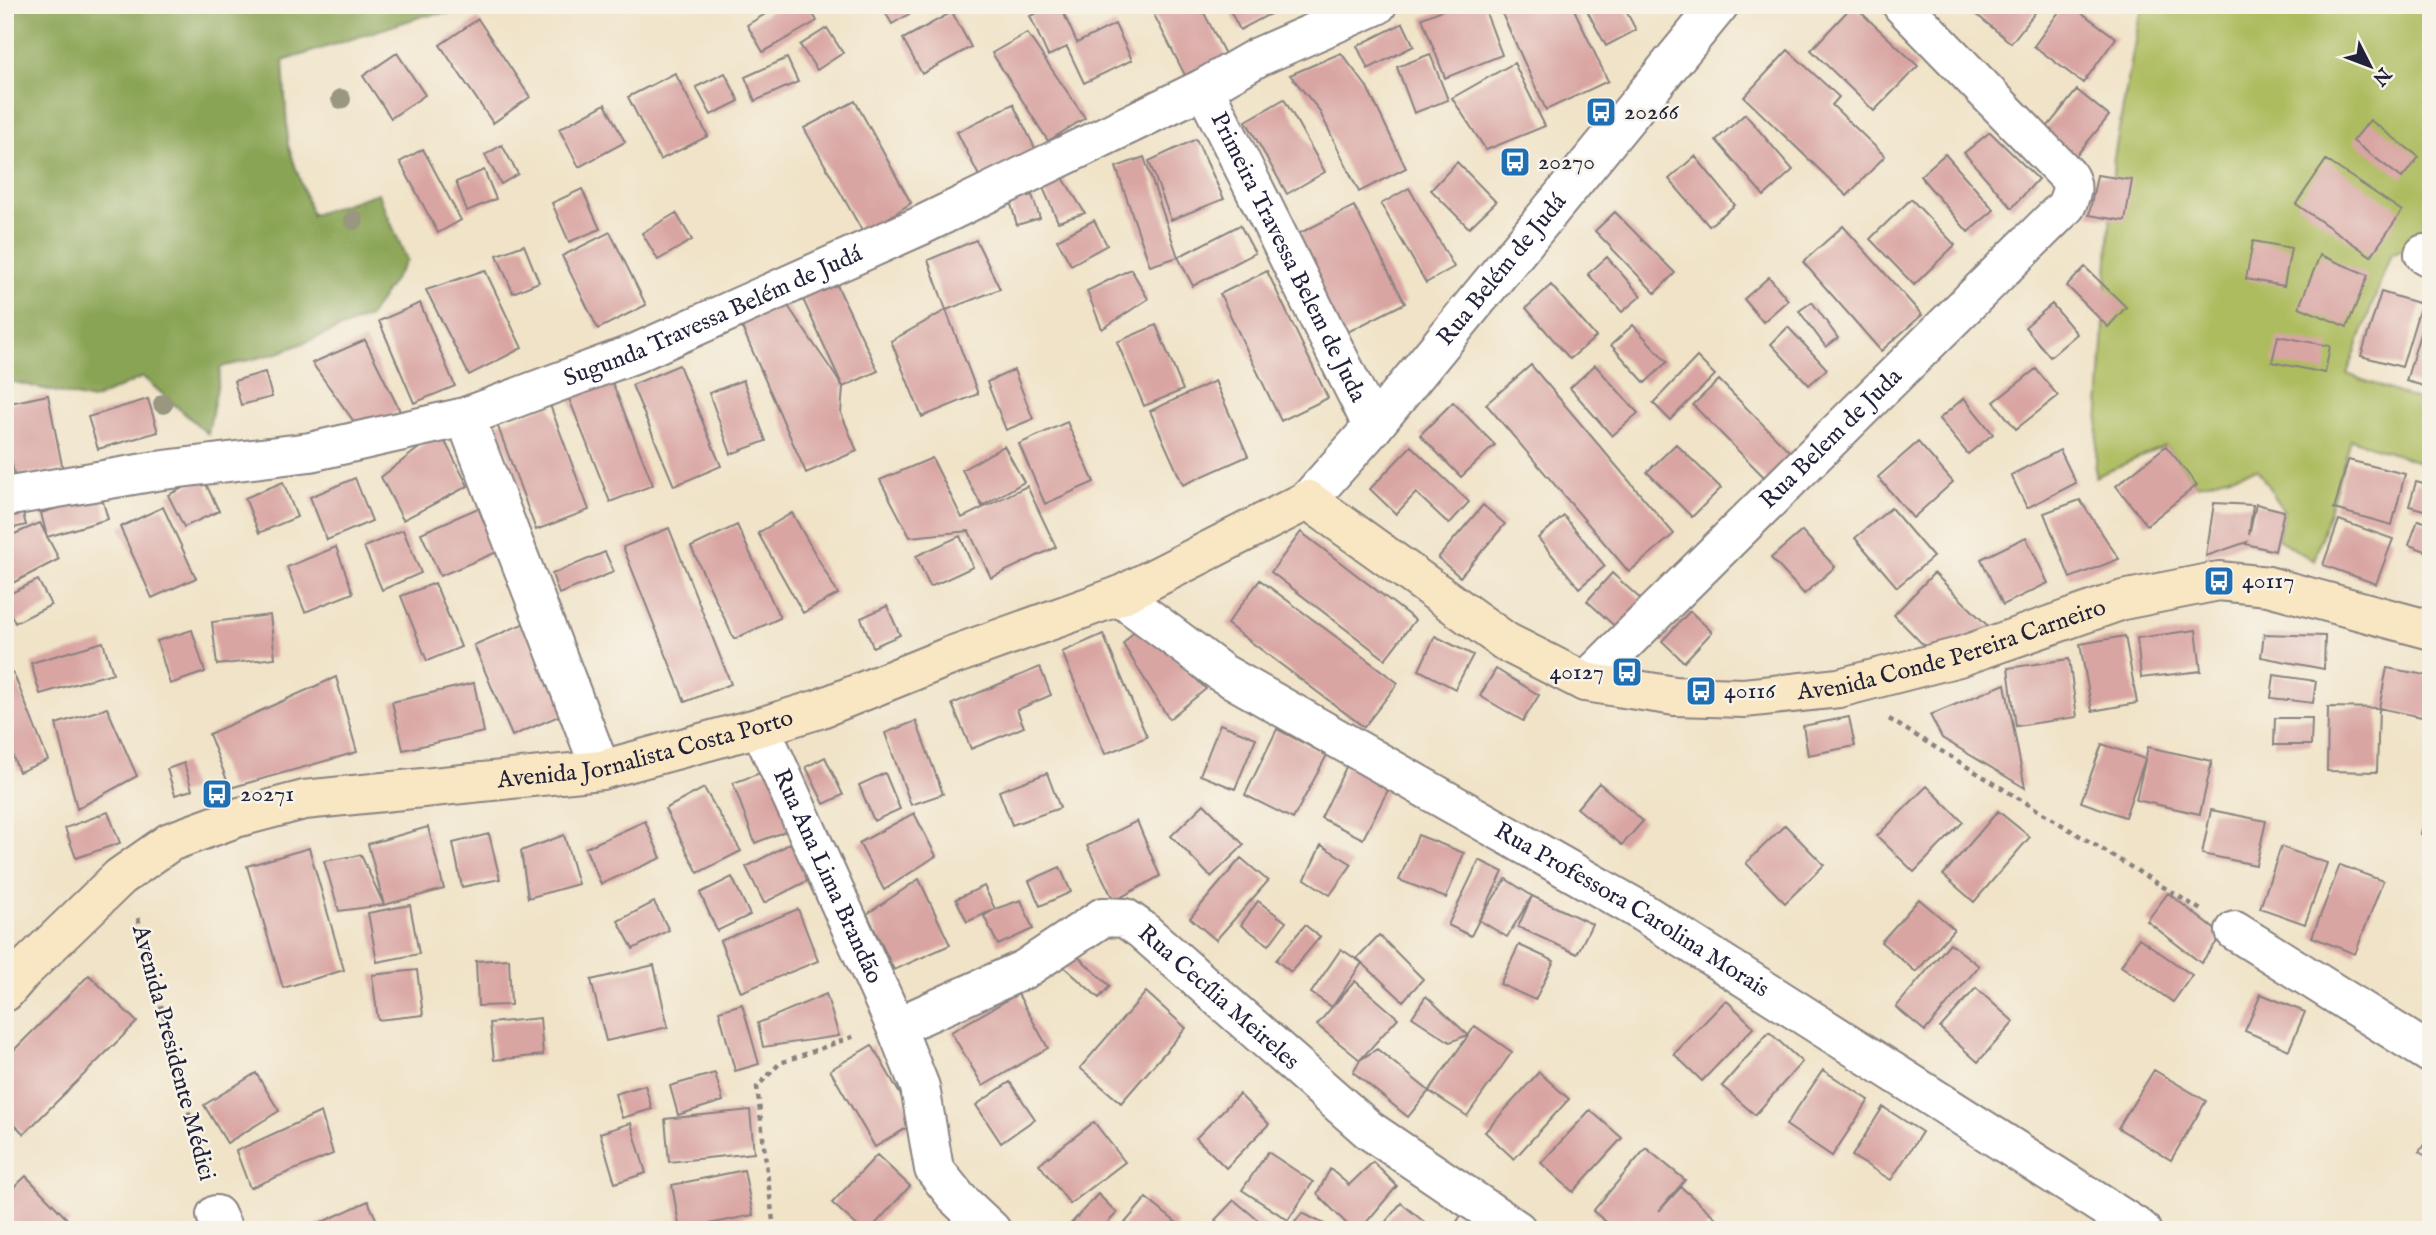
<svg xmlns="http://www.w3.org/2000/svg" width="2436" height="1235" viewBox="0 0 2436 1235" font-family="'IM FELL English',serif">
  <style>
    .green { fill: #adbc5e; stroke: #686f4c; stroke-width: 2 }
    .forest { fill: #8aa455; stroke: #566348; stroke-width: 2 }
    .building { fill: #d9a5a3 }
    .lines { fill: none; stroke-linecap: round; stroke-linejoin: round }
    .minor-casing { stroke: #898281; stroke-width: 42 }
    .tertiary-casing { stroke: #898281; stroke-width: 42 }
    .secondary-casing { stroke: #898281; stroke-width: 42 }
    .path { stroke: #898281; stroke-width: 4.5; stroke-dasharray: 5 5; stroke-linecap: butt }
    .minor { stroke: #fff; stroke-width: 38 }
    .tertiary { stroke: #fff; stroke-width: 38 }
    .secondary { stroke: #f9e7c3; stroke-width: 38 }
    .tree { fill: #9a9781 }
    .labels { text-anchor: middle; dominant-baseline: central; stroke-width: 5; stroke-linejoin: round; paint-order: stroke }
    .poi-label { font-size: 24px; fill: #22223b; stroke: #f7f3e8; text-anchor: start }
    .street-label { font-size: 24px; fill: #22223b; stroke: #f7f3e8 }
  </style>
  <rect width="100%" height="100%" fill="#f7f3e8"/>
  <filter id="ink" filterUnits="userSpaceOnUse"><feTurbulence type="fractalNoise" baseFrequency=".0143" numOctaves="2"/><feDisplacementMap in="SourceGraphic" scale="14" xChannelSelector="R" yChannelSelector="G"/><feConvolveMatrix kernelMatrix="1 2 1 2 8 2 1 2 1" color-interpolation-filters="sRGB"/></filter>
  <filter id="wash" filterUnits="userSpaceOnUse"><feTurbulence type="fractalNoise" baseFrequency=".00686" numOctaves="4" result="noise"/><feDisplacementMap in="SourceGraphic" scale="28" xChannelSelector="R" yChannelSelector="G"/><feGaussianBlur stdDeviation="1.57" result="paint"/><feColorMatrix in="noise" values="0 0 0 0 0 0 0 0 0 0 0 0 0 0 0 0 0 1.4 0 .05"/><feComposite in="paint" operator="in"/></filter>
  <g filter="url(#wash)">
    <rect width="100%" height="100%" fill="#f0e3c7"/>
    <path class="green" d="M2145 5H2431V238L2391 254 2347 374 2431 405V466L2351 439 2314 561 2278 539 2284 511 2257 469 2197 485 2165 446 2095 477 2114 157 2139 19Z"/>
    <path class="forest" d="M11 5H526L423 16 283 61 288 145 312 215 378 193 407 260 369 317 278 353 221 367 208 434 143 377 92 400 5 380V14Z"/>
    <g id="blocks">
      <path class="building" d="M780 5H808L817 21 763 52 747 25Z
        M881 5H906L911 13 892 24Z
        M1055 5H1060L1077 43 1115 24 1132 60 1084 83 1067 47 1048 56 1030 16Z
        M1149 5H1200L1228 60 1188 81Z
        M1227 5H1287L1240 30Z
        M1455 5H1483L1502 55 1445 78 1422 18Z
        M1498 5H1572L1608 81 1546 110Z
        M1584 5H1623L1636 30 1606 46Z
        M1853 5 1918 66 1874 111 1811 50Z
        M1965 5H2041L2011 43Z
        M2064 5H2071L2116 38 2083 83 2034 46Z
        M952 12 971 47 922 74 903 39Z
        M478 19 530 97 493 123 440 45Z
        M1403 23 1414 46 1368 69 1357 46Z
        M827 28 843 53 817 70 800 45Z
        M1027 33 1085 118 1048 141 992 53Z
        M1788 50 1839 97 1832 105 1885 156 1847 196 1744 97Z
        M397 53 425 95 391 118 363 76Z
        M1341 53 1367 87 1406 168 1359 192 1319 110 1290 75Z
        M1430 54 1448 100 1414 113 1397 67Z
        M787 58 798 82 755 101 745 77Z
        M1514 63 1545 126 1486 150 1452 98Z
        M675 73 708 136 660 160 628 97Z
        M725 73 739 101 711 115 696 87Z
        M2077 90 2109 116 2076 156 2044 131Z
        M1284 99 1325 172 1287 194 1246 121Z
        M855 101 911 203 864 234 804 128Z
        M605 104 625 142 579 167 559 129Z
        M1013 104 1036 150 980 178 957 132Z
        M1745 114 1793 170 1764 196 1716 140Z
        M2370 120 2419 157 2402 178 2353 141Z
        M1990 132 2038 179 2012 208 1964 153Z
        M1196 139 1224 199 1171 220 1149 161Z
        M502 145 518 174 501 184 485 155Z
        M423 149 461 220 438 233 400 162Z
        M1945 154 1994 210 1968 232 1920 176Z
        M1695 156 1735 205 1709 226 1669 179Z
        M1144 157 1178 257 1240 225 1255 253 1193 286 1178 257 1150 266 1116 167Z
        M2326 160 2402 211 2371 256 2296 204Z
        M1457 162 1496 202 1469 228 1431 190Z
        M484 170 496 199 467 211 456 182Z
        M1060 173 1085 213 1058 222 1041 183Z
        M2097 175 2132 180 2125 221 2089 215Z
        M1409 188 1454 267 1426 283 1381 204Z
        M582 189 600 229 569 242 552 203Z
        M1032 195 1040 218 1017 225 1010 201Z
        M1911 199 1955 245 1914 285 1870 239Z
        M1354 206 1405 303 1340 336 1294 236Z
        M1615 212 1675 273 1655 293 1595 231Z
        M676 213 692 240 658 260 642 233Z
        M1094 220 1107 245 1071 265 1057 240Z
        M1843 226 1922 315 1881 351 1803 262Z
        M610 232 646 305 598 329 562 256Z
        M976 240 1000 289 946 310 978 394 922 417 891 341 946 310 928 260Z
        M2253 241 2291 248 2284 286 2246 279Z
        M524 245 539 282 513 293 497 255Z
        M2320 255 2368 275 2347 327 2299 307Z
        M1607 257 1641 296 1622 312 1588 274Z
        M2085 267 2126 307 2108 327 2067 286Z
        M1131 269 1148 299 1102 329 1087 291Z
        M485 270 522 348 469 375 426 290Z
        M1267 271 1328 398 1281 421 1220 294Z
        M1769 277 1788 300 1763 322 1744 299Z
        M834 279 878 371 843 387 801 295Z
        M1551 285 1596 337 1570 359 1526 308Z
        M2381 292 2421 304 2402 367 2361 356Z
        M2430 300H2431V388L2406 381Z
        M1812 302 1838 338 1826 347 1799 311Z
        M420 303 455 386 414 403 379 321Z
        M786 303 843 387 841 413 857 451 806 473 741 325Z
        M2052 304 2077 334 2050 357 2025 327Z
        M1156 325 1183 390 1144 406 1117 342Z
        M1633 325 1667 362 1645 383 1611 345Z
        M1788 327 1827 369 1809 385 1771 344Z
        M2278 336 2330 346 2325 373 2272 362Z
        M365 340 400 411 360 430 312 363Z
        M1697 357 1715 375 1670 420 1653 403Z
        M679 365 721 466 674 486 632 385Z
        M1531 365 1674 534 1629 572 1486 404Z
        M1595 365 1638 413 1612 436 1570 388Z
        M2036 369 2058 396 2016 429 1994 402Z
        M1014 370 1033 419 1006 430 987 382Z
        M265 372 272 397 241 405 234 381Z
        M609 374 653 485 610 502 566 391Z
        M743 380 766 441 731 454 709 393Z
        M1719 380 1794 456 1769 482 1693 405Z
        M1215 381 1248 456 1183 485 1150 411Z
        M48 395 63 470 14 475 5 425V404Z
        M1964 398 1993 434 1968 454 1939 419Z
        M148 399 158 432 98 449 88 417Z
        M1453 402 1495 445 1461 477 1420 435Z
        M550 405 589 510 536 530 497 424Z
        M1067 422 1094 482 1045 504 1019 444Z
        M440 432 468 486 403 520 381 477Z
        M1918 442 1953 482 1913 518 1878 477Z
        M1676 444 1721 488 1692 517 1647 472Z
        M1004 446 1024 482 982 506 962 470Z
        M1411 446 1469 502 1449 524 1416 493 1396 514 1370 489Z
        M2166 446 2197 485 2147 525 2116 486Z
        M2060 450 2076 483 2027 508 2011 475Z
        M932 458 962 518 1027 486 1056 547 991 578 969 531 910 537 880 480Z
        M2348 460 2405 474 2392 525 2334 509Z
        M203 478 219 511 184 527 168 495Z
        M355 478 372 521 327 540 310 497Z
        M283 482 297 517 259 533 245 498Z
        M2416 482 2431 486V512L2409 506Z
        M101 495 108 519 47 537 41 513Z
        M2080 500 2119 559 2070 578 2044 513Z
        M2214 503 2253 505 2249 535 2256 504 2284 511 2275 551 2246 544 2247 542 2206 556Z
        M1483 505 1505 524 1460 577 1438 558Z
        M163 507 196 578 152 598 120 527Z
        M478 508 497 552 440 576 421 533Z
        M1891 508 1933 557 1897 587 1855 538Z
        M22 510 26 525 5 530V514Z
        M792 513 838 594 803 613 758 533Z
        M1564 516 1605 566 1579 588 1538 538Z
        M2339 520 2393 539 2376 584 2323 565Z
        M2418 520 2431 524V553L2409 545Z
        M40 523 59 559 5 587V538Z
        M737 525 780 618 734 639 691 547Z
        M669 528 731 684 685 702 623 547Z
        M403 530 421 573 382 590 364 547Z
        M1802 531 1835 567 1804 594 1771 558Z
        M1301 532 1415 620 1385 659 1271 572Z
        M960 536 973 567 930 587 916 556Z
        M2026 537 2048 583 2003 605 1981 559Z
        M336 547 353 593 305 612 287 567Z
        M605 552 614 572 559 594 552 574Z
        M1612 573 1645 603 1620 631 1587 601Z
        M1934 573 1991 629 1936 658 1894 615Z
        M38 580 51 605 15 623 5 602V596Z
        M1260 580 1398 683 1364 727 1227 624Z
        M435 583 461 647 427 661 401 596Z
        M887 606 900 635 873 647 861 618Z
        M1690 611 1712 632 1684 662 1662 641Z
        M270 615 275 658 217 665 212 622Z
        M527 622 566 713 512 736 474 645Z
        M1141 623 1206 689 1169 719 1123 644Z
        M192 630 205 672 170 684 157 641Z
        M2196 630 2201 671 2141 678 2137 638Z
        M1103 634 1147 737 1105 754 1062 652Z
        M2264 634 2325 636 2324 669 2261 657Z
        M1435 636 1473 655 1455 689 1419 670Z
        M2125 636 2137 703 2092 711 2080 644Z
        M103 642 113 673 40 694 31 663Z
        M2069 659 2077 717 2016 726 2008 668Z
        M1040 667 1051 695 1017 710 1024 727 971 749 952 704Z
        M2387 668 2431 676V719L2379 708Z
        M1496 669 1539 695 1523 721 1480 696Z
        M13 672 48 760 19 772 5 737V675Z
        M2274 675 2316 681 2313 703 2271 698Z
        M336 677 357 752 230 788 209 734Z
        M474 683 484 732 403 750 392 702Z
        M2005 684 2025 788 1942 738 1930 715Z
        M2328 707 2379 708 2377 772 2327 771Z
        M107 708 137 776 77 809 56 724Z
        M1849 717 1855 746 1808 755 1803 726Z
        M2275 718H2312L2311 745H2274Z
        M916 721 943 794 911 805 885 733Z
        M1220 724 1256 738 1235 789 1200 775Z
        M1277 729 1327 755 1293 819 1245 795Z
        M2102 744 2145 759 2125 817 2081 802Z
        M2148 747 2212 761 2200 814 2136 800Z
        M825 757 843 795 824 804 806 767Z
        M184 763 192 790 175 795 167 769Z
        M1347 765 1390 786 1363 839 1321 818Z
        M771 769 794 828 755 843 733 783Z
        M885 773 900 809 874 821 859 785Z
        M1047 773 1060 808 1012 825 999 791Z
        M1599 783 1643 821 1622 845 1577 808Z
        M1927 786 1963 822 1914 872 1877 836Z
        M704 788 741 851 698 873 665 809Z
        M2430 793H2431V836L2421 834Z
        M1204 804 1244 845 1211 877 1171 836Z
        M2211 810 2266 821 2256 865 2202 854Z
        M1998 811 2030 837 1974 902 1943 875Z
        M108 812 120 843 76 858 65 828Z
        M914 813 936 856 884 890 859 843Z
        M645 821 661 858 601 884 585 848Z
        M1137 821 1160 876 1114 901 1087 846Z
        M1785 825 1824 865 1785 903 1746 863Z
        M428 827 444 889 384 905 339 911 324 861 361 855 384 905 368 844Z
        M489 834 500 879 462 887 453 843Z
        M564 835 578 884 528 898 521 851Z
        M1418 835 1464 853 1446 898 1399 880Z
        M793 842 811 879 764 903 746 867Z
        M1321 845 1352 864 1330 895 1305 879Z
        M2281 847 2327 863 2305 924 2260 908Z
        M309 848 344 970 283 988 247 866Z
        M1241 858 1268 881 1216 940 1190 918Z
        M1479 860 1503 872 1471 936 1448 925Z
        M2340 865 2383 881 2355 954 2312 937Z
        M1060 867 1071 892 1040 906 1029 881Z
        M732 877 750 915 717 931 700 893Z
        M919 879 950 945 894 970 867 914Z
        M1506 879 1532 896 1507 937 1479 920Z
        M984 886 995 909 967 922 956 899Z
        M2168 893 2222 935 2201 963 2147 921Z
        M1532 896 1592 924 1577 954 1518 927Z
        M1919 899 1954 929 1916 972 1881 942Z
        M1021 900 1033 929 998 945 984 916 995 909Z
        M1258 901 1286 922 1269 945 1241 925Z
        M654 902 669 930 633 949 618 921Z
        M410 905 419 954 377 962 368 913Z
        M798 909 818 961 741 992 720 941Z
        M1305 925 1320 937 1291 972 1276 960Z
        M1379 935 1423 979 1403 1001 1357 958Z
        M2139 938 2192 975 2173 1002 2121 966Z
        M1950 943 1979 966 1925 1031 1896 1007Z
        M1519 945 1554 961 1535 1000 1500 984Z
        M1341 949 1362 963 1332 1007 1355 981 1398 1018 1360 1060 1317 1025 1332 1007 1311 993Z
        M1075 954 1110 986 1099 998 1064 967Z
        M509 959 511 1005 478 1006 476 961Z
        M654 965 668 1027 606 1041 591 980Z
        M417 970 423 1015 378 1020 372 975Z
        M89 975 137 1022 24 1134 5 1115V1059Z
        M1976 988 2014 1022 1978 1062 1940 1028Z
        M1146 992 1186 1028 1121 1103 1080 1068Z
        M826 994 839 1036 763 1047 758 1023Z
        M1018 994 1048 1048 983 1086 951 1032Z
        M2261 994 2305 1012 2289 1050 2245 1031Z
        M1426 996 1468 1035 1450 1042 1412 1017Z
        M1726 1000 1754 1027 1702 1081 1674 1054Z
        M742 1004 759 1064 735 1071 719 1011Z
        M540 1018 543 1055 494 1060 490 1023Z
        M1475 1026 1512 1052 1467 1116 1429 1091Z
        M1769 1032 1802 1062 1755 1115 1722 1086Z
        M872 1045 916 1122 875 1147 830 1070Z
        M1377 1049 1429 1091 1408 1117 1353 1072 1360 1060Z
        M1823 1070 1869 1100 1832 1156 1786 1125Z
        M2154 1070 2206 1101 2171 1160 2118 1128Z
        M1539 1072 1569 1099 1514 1159 1485 1132Z
        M256 1073 279 1111 227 1143 204 1105Z
        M715 1073 723 1101 678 1115 670 1086Z
        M1010 1082 1035 1119 1001 1143 976 1105Z
        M645 1085 652 1109 622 1118 615 1094Z
        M1239 1094 1269 1124 1226 1168 1196 1138Z
        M1883 1107 1922 1132 1891 1180 1852 1156Z
        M750 1110 754 1153 669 1162 665 1119Z
        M1590 1110 1622 1138 1573 1192 1541 1163Z
        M321 1112 333 1154 250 1188 236 1151Z
        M1094 1122 1125 1162 1070 1204 1039 1164Z
        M631 1123 646 1173 615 1183 600 1133Z
        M2431 1134V1159L2419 1152Z
        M1646 1148 1685 1180 1659 1211 1681 1187 1716 1218 1705 1230H1616L1593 1211Z
        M1268 1152 1313 1182 1288 1220 1242 1190Z
        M877 1155 910 1186 870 1230H862L832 1203Z
        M1373 1162 1397 1186 1360 1230H1353L1317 1194 1330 1169 1349 1185Z
        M744 1170 753 1215 680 1230 672 1185Z
        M26 1176 70 1222 62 1230H5V1196Z
        M1098 1194 1117 1213 1101 1230H1065Z
        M1146 1198 1178 1224 1173 1230H1119Z
        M1234 1200 1270 1230H1227L1215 1220Z
        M368 1201 381 1230H305Z
        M1401 1203 1434 1230H1379Z
        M1302 1213 1336 1230H1289Z
        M1463 1213 1487 1230H1451Z"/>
    </g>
  </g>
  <g filter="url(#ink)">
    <use href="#blocks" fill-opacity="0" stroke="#898281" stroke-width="2"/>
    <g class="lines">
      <g class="minor-casing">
        <g id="minor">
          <path id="s1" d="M1204 88 1373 427"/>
          <path d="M2424 254 2431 258"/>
          <path d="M465 417 601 770"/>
          <path id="s2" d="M5 497 156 471 310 452 465 417 636 353 920 226 1204 88 1258 57 1377 5"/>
          <path id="s3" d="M1119 596 1222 673 1634 907 2141 1230"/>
          <path id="s4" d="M1585 682 2066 206C2071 194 2075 186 2067 175L1902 5"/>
          <path id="s5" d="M760 727 896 1027 920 1087 934 1169 958 1199 991 1230"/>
          <path d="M2235 931 2431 1054"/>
          <path id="s6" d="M896 1027 1025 969 1103 917 1125 918 1142 930 1369 1130 1517 1230"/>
          <path d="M216 1215 223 1230"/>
        </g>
      </g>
      <g class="tertiary-casing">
        <g id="tertiary">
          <path id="s7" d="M1308 500 1373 427 1719 5"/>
        </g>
      </g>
      <g class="secondary-casing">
        <g id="secondary">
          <path id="s8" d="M5 992 23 971 120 877 170 842 236 818 304 800 601 770 760 727 819 709 948 657 1119 596 1308 500 1506 642 1585 682 1675 696 1744 698 1839 688 1959 657 2123 600 2219 581 2268 586 2431 630"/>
        </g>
      </g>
      <path class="path" d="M1889 719 2201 910
        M138 918 205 1174
        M774 1230 757 1087 780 1063 855 1036"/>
      <use href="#minor" class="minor"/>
      <use href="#tertiary" class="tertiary"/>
      <use href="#secondary" class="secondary"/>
    </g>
    <g class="tree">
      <circle cx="341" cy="99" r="10"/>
      <circle cx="354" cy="220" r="10"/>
      <circle cx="163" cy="404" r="10"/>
    </g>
  </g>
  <defs>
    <g id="bus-square" transform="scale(1.575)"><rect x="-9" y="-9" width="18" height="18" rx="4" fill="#1f6fb2" stroke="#f7f3e8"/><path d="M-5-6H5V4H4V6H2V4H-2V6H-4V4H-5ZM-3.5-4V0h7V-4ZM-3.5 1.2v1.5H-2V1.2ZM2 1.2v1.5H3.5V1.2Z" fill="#fff"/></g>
  </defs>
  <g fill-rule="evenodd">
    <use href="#bus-square" x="1601" y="112"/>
    <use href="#bus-square" x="1515" y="162"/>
    <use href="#bus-square" x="2219" y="581"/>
    <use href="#bus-square" x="1627" y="672"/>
    <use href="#bus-square" x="1701" y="691"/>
    <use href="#bus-square" x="217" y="794"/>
  </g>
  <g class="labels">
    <g class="poi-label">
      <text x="1624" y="112">20266</text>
      <text x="1538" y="162">20270</text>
      <text x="2242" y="581">40117</text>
      <text x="1604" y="672" text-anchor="end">40127</text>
      <text x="1724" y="691">40116</text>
      <text x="240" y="794">20271</text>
    </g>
    <g class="street-label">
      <text stroke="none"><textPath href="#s1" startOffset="189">Primeira Travessa Belem de Juda</textPath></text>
      <text stroke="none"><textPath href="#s7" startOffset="301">Rua Belém de Judá</textPath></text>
      <text stroke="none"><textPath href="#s2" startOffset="735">Sugunda Travessa Belém de Judá</textPath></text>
      <text stroke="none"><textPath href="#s4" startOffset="346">Rua Belem de Juda</textPath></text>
      <text stroke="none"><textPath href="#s8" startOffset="2128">Avenida Conde Pereira Carneiro</textPath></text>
      <text stroke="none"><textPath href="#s8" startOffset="710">Avenida Jornalista Costa Porto</textPath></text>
      <text stroke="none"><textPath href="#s5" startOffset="164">Rua Ana Lima Brandão</textPath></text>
      <text stroke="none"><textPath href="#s3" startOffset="602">Rua Professora Carolina Morais</textPath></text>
      <text stroke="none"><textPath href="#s6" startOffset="380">Rua Cecília Meireles</textPath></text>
      <text transform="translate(173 1053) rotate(75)">Avenida Presidente Médici</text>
    </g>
  </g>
  <rect width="2436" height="1235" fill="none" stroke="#f7f3e8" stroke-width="28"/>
  <g transform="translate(2370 66) rotate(132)" stroke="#f7f3e8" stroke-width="5" paint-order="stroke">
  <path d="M0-5L12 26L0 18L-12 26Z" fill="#22223b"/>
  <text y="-10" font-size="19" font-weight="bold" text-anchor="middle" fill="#22223b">N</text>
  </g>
</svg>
